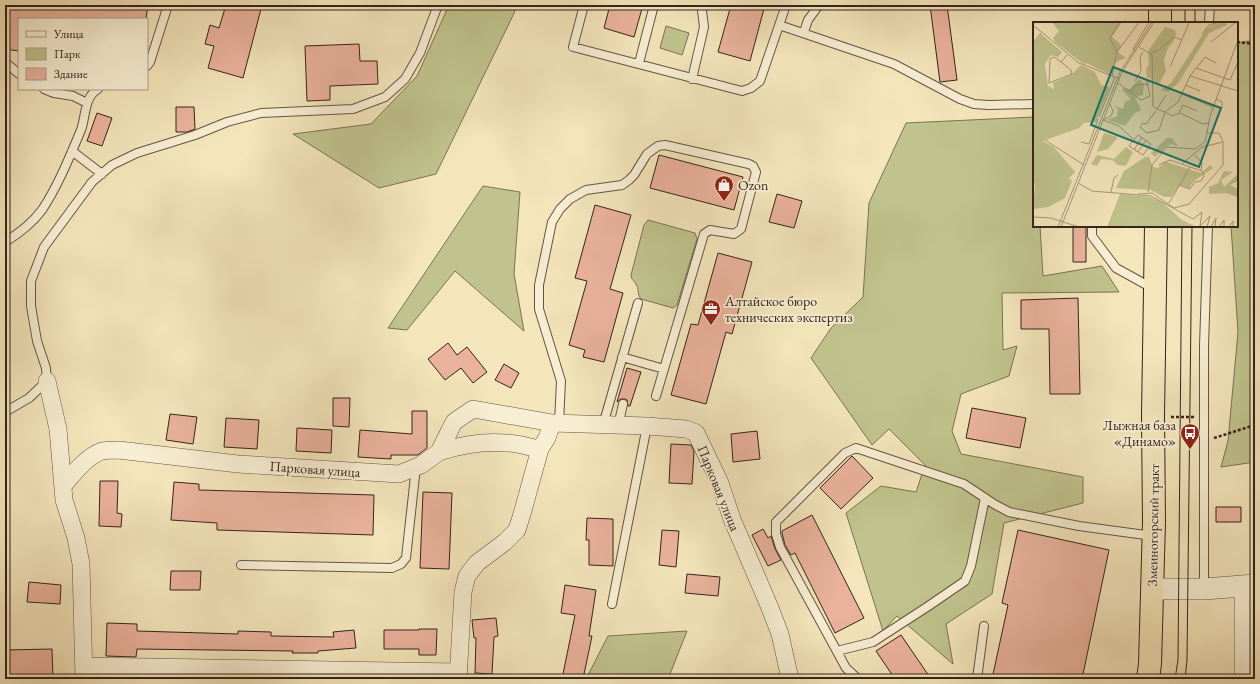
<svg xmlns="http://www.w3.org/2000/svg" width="1260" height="684" viewBox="0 0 1260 684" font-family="'EB Garamond',serif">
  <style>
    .green { fill: #c0c38d; stroke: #7a7354 }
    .building { fill: #eab29c; stroke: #34231c }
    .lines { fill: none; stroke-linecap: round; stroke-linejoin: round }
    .service-casing { stroke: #645444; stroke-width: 10 }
    .minor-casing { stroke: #645444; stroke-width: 18 }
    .tertiary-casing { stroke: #645444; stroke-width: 22 }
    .trunk-casing { stroke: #34231c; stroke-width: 24 }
    .path { stroke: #34231c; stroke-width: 2.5; stroke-dasharray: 3 2; stroke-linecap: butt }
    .service { stroke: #f8eed3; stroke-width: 8 }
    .minor { stroke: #f8eed3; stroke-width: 17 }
    .tertiary { stroke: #f8eed3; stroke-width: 21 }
    .trunk { stroke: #f4e5bb; stroke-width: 22 }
    .tram { stroke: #34231c; stroke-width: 1 }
    .labels { text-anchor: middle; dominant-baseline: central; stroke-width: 3.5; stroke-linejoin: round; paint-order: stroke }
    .poi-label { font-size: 14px; fill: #34231c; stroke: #f8eed3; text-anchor: start }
    .street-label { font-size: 14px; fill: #34231c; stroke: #f8eed3 }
    .inset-road { fill: none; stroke: #a7977b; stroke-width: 1 }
    .view { fill: #0f766e; fill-opacity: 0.15; stroke: #0f766e; stroke-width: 2 }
    .inset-edge { fill: none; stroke: #34231c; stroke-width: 2 }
  </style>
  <rect width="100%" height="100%" fill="#f4e5bb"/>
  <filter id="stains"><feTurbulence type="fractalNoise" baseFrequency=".005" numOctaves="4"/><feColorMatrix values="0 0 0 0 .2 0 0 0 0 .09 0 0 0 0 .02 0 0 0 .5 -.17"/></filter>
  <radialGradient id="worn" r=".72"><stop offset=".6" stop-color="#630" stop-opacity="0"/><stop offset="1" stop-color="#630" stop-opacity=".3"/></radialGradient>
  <path class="green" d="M449 5H518L436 174 379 188 293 134 371 124 417 76Z
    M666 26 689 33 682 55 660 48Z
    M1255 40V462L1221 467 1228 441 1238 332 1231 226H1237V43Z
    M1034 117V226H1040L1043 276 1102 266 1119 292 1002 293 1003 350 1017 346 1009 376 961 394 952 431 961 454 1083 477V503L1004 523 992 594 946 624 953 664 897 616 883 631 846 513 881 486 916 492 925 465 889 429 872 445 811 358 831 328 863 297 869 203 906 123Z
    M483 186 520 192 514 274 524 331 455 271 407 330 388 328Z
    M648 220 695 233 697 239 677 305 673 308 641 299C637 294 639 291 637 286 635 281 631 280 631 275L644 225Z
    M687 631 668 679H586L608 636Z"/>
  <path class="building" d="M5 5H148L146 19H19V51L5 49Z
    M226 5H262L243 78 208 68 214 46 205 44 210 25 219 28Z
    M610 5H643L634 37 604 28Z
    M731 5H765L750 61 718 52Z
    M930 5H947L957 80 940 82Z
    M359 44 360 61H377L378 84 330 86V100L307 101 305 46Z
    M176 107H194L195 129 187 132H176Z
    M97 113 112 118 102 146 87 141Z
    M659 155 743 177 734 210 650 188Z
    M777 194 802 201 794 228 769 222Z
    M595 205 631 215 610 289 623 293 604 362 583 357 585 350 569 345 587 281 575 278Z
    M1073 226H1086V262H1073Z
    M718 253 752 262 732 334 726 332 706 404 671 395 691 324 698 325Z
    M1078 298 1080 394H1050L1049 329H1021V300Z
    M448 343 457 355 467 347 487 372 473 383 461 368 445 380 428 359Z
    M504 364 519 373 511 388 495 380Z
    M627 368 641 372 630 406H628L627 400 625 399H621L617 402Z
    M333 398H350L349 427 333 426Z
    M972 408 1026 418 1020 448 966 438Z
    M412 411H427V448L418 455H391V459L358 457 360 430 412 434Z
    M170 414 197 417 193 444 166 440Z
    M226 418 259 420 257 449 224 447Z
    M297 428 332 430 331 453 296 451Z
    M757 431 760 459 733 462 731 434Z
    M671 444 691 445 694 451 692 484 669 483Z
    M852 456 873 478 841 509 820 488Z
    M100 481H118L117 513 122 514 121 527 99 526Z
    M174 482 199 484V490L374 495 373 535 217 530V523L171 520Z
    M423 492 452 493 449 569 420 568Z
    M1216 507H1241V522H1216Z
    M812 515 864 618 835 633 795 553 791 555 785 545 782 533V531Z
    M587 518 613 519V566L589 565V540H586Z
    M763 529 768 538 771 536 775 549 781 560 768 566 752 535Z
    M662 530 679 531 676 567 659 565Z
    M1018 530 1109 550 1082 679H992L1008 605 1002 603Z
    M171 571H201L200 590H170Z
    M687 574 720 577 718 596 685 593Z
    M29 582 61 585 60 604 27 602Z
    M565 585 596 590 589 636H592L583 679H562L575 615 561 613Z
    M496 618 498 636 494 637 492 674 475 673 476 638H474L472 620Z
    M107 623 137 624V631L238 634V631L271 632V636L334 637 333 632 354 630 356 648 318 651V653H292L293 651 137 649 136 657 106 656Z
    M419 629H437L436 655H419V649H384V630H419Z
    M901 635 931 679H895L876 651Z
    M52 649 53 679H5V650Z
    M112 676 135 677V679H112Z"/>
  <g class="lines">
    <g class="service-casing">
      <path id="service" d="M584 5 573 47 742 91 751 88 760 81 786 5
        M1209 23 1210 5
        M779 25 894 64 960 99 974 104 989 105 1034 104
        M804 32 808 20 819 5
        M5 62 19 74
        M639 63 654 5
        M147 66 150 62 168 5
        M692 79 704 27 702 11 703 5
        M44 89 54 93 73 96 87 103
        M72 151 102 174
        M1092 226V236L1116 268 1154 289
        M5 242C18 234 33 222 42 210 58 186 70 156 81 130 86 116 84 97 98 89
        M622 357 664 369
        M5 412 29 398 47 381 46 368 37 341 31 306V281L44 247 92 182 112 165 137 153 195 135 227 122 261 113 353 109 385 97 405 79 420 53 438 5
        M559 423 561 381 539 309V285L552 222 560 209 570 199 586 190 622 185 629 180 634 175 647 154 658 146 665 145 749 164 753 166 756 172 741 229 734 234 710 230 704 234 656 396
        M603 425 638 303
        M618 426 623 404
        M241 565 392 568 401 564 406 558 416 467
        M1204 589V346L1208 226
        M612 604 647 426
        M837 651 873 642 927 607 965 581 971 566 985 498
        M858 679 846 668 780 547 776 534V522L845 453 856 448 964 484 994 504 1009 512 1079 526 1153 536
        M977 679 984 626"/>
    </g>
    <g class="minor-casing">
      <path id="minor" d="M47 381 58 429 64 500 76 538 81 564 84 679
        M439 452C461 445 482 441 506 443 517 443 529 447 540 449
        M63 486C73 474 87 456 102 451 107 450 113 450 119 450L238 464 399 474 421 465 439 452 454 422 473 409 552 423
        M1243 586V672L1249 679
        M85 666 459 672
        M458 679 463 592 467 576 477 563 505 542 517 530 522 514 540 449 547 438 552 423 647 426 686 429 696 433 720 483 732 519 770 608 780 634 790 679"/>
    </g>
    <g class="tertiary-casing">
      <path id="tertiary" d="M1152 589H1204L1255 585"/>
    </g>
    <g class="trunk-casing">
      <path id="trunk" d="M1160 23V5
        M1148 679 1150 664 1154 522 1153 416 1156 226"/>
    </g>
    <path class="path" d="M1237 42 1255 44
      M1171 417H1194
      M1214 438 1255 425"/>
    <use href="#service" class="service"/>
    <use href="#minor" class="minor"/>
    <use href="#tertiary" class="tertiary"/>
    <use href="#trunk" class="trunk"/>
    <path class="tram" d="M1185 23V5
      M1195 23V5
      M1175 679 1178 660 1182 226
      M1185 679 1187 660 1192 226"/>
  </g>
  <defs>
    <g id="shop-pin" transform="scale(1)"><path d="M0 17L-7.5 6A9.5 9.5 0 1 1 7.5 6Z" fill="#8f2418" stroke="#f8eed3"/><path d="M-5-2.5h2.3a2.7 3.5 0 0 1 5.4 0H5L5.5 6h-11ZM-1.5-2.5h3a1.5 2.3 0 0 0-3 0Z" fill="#fff"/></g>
    <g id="office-pin" transform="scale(1)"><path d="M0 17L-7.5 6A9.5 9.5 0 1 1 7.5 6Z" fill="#8f2418" stroke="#f8eed3"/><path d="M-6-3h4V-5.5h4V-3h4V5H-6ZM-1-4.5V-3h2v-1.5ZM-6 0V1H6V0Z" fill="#fff"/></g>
    <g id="bus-pin" transform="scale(1)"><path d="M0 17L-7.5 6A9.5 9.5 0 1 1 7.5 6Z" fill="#8f2418" stroke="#f8eed3"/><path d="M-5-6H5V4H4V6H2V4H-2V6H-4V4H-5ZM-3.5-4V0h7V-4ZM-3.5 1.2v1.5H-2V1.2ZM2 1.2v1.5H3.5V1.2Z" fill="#fff"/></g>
  </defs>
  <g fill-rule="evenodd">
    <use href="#shop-pin" x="724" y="185"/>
    <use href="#office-pin" x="711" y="309"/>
    <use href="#bus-pin" x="1190" y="433"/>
  </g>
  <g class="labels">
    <g class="poi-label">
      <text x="738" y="185">Ozon</text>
      <text x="725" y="301">Алтайское бюро<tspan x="725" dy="16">технических экспертиз</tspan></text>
      <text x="1176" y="425" text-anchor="end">Лыжная база<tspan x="1176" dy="16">«Динамо»</tspan></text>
    </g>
    <g class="street-label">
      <text transform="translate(315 469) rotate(4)">Парковая улица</text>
      <text transform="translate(719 488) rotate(68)">Парковая улица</text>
      <text transform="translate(1153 525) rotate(-89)">Змеиногорский тракт</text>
    </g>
  </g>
  <g transform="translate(1033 22)">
    <rect width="205" height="205" fill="#f4e5bb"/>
    <path d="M19 0H89L79 15 88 23 85 30 93 36 83 40 76 52 53 41 51 42 22 20 20 16 26 9ZM194 0V3L176 11 146 60 135 70 128 68 138 61 174 6 182 2ZM132 5 142 8 143 12 140 20 135 26 131 38 133 49 126 62 114 55 113 47 116 42 115 29ZM8 12 29 30 25 35 18 33 12 42 15 64 21 67 20 61 38 53 48 43 62 50 68 63 77 65 63 100 51 101 46 106 10 119 21 125 42 150 36 156 39 159 32 176 15 185 0 187 2 162 0 160V22ZM106 57 111 62 110 73 102 75 108 88 102 91 92 104 74 98 84 94 85 87 80 83 90 87 92 80 98 77 89 68 90 66 97 67ZM71 111 85 115 75 127 64 130ZM134 116H139L145 124 138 122 133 125 122 135 118 131ZM93 125 100 130 93 144 85 143 79 138 68 137 64 144 58 142 64 133 81 137ZM112 135H116L120 145 125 146 133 140 168 151 177 143 180 146 161 159 156 166 147 163 138 175H131L117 168 83 166 91 149ZM191 149 200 150 188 158 191 165 205 152V159L197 163 205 167 204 175 193 171 176 172V165L185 161ZM87 172 117 175 129 180 149 198 164 205H74Z" fill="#c0c38d"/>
    <path class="inset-road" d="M0 3 46 41 87 57M169 12 176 3 186 0M178 20 203 0M0 21 8 11M106 25 119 33 120 84 124 87 132 90 145 80 157 54 205 69M103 29 100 27 116 0M84 30 77 16 87 0M118 31 126 28 141 15 149 18M28 40 21 35 17 37 16 61 39 52 38 48 28 40 34 33M137 45 156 1M163 46 197 58 205 40M79 54 84 30 106 0M157 54 172 35 183 41M102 59 108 49 107 35 110 30M85 61 108 78 117 74 113 56M152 63 167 69M98 70 102 63 116 62M149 72 180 85M183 77 189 80V86M124 87 133 73M123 89 113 102 110 101 107 105 114 111 126 108 132 90M132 90 139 94 147 91 170 102 176 101M146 91 150 83 164 89M66 95 82 55M70 98 86 104 100 117M70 98 78 94 80 89 77 82M174 111 177 94 205 18M105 113 118 122 110 133 96 124ZM12 118 51 143M48 120 56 122 65 97M101 128 109 115M105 130 113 118M162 133 169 141 168 148M149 142 169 125 190 120M126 143 137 138 169 149 171 154 168 159 162 160 157 167 146 163M45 161 59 169 118 174 160 197 169 190 167 204 177 194 174 205M78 170 81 156 85 153M105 172 119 171 141 186 156 182 190 143V120L186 111H174L172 120 162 127 134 125 119 143 115 170M136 181 157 145M0 195 18 196 46 205M25 205 87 50 119 0M28 205 89 50 121 0M178 205 183 196 182 205M186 205 191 198V205M196 205 200 199V205"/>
    <path class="view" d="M80 45 188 86 166 145 58 103Z"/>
    <rect width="205" height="205" class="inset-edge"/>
  </g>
  <rect width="1260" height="684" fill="none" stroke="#f4e5bb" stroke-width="20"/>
  <rect x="6" y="6" width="1248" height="672" fill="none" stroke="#34231c" stroke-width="2"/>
  <rect x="10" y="10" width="1240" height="664" fill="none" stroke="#34231c"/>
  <rect x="18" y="18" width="130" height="72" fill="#f8eed3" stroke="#aa9d8a"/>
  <rect x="26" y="31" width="20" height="6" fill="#f8eed3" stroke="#aa9d8a"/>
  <text x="54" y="38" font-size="12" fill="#34231c">Улица</text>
  <rect x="26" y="48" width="20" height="12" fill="#c0c38d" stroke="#aa9d8a"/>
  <text x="54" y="58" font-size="12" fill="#34231c">Парк</text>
  <rect x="26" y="68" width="20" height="12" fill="#eab29c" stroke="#aa9d8a"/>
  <text x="54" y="78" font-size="12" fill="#34231c">Здание</text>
  <rect width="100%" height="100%" filter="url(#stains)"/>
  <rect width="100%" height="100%" fill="url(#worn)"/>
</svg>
